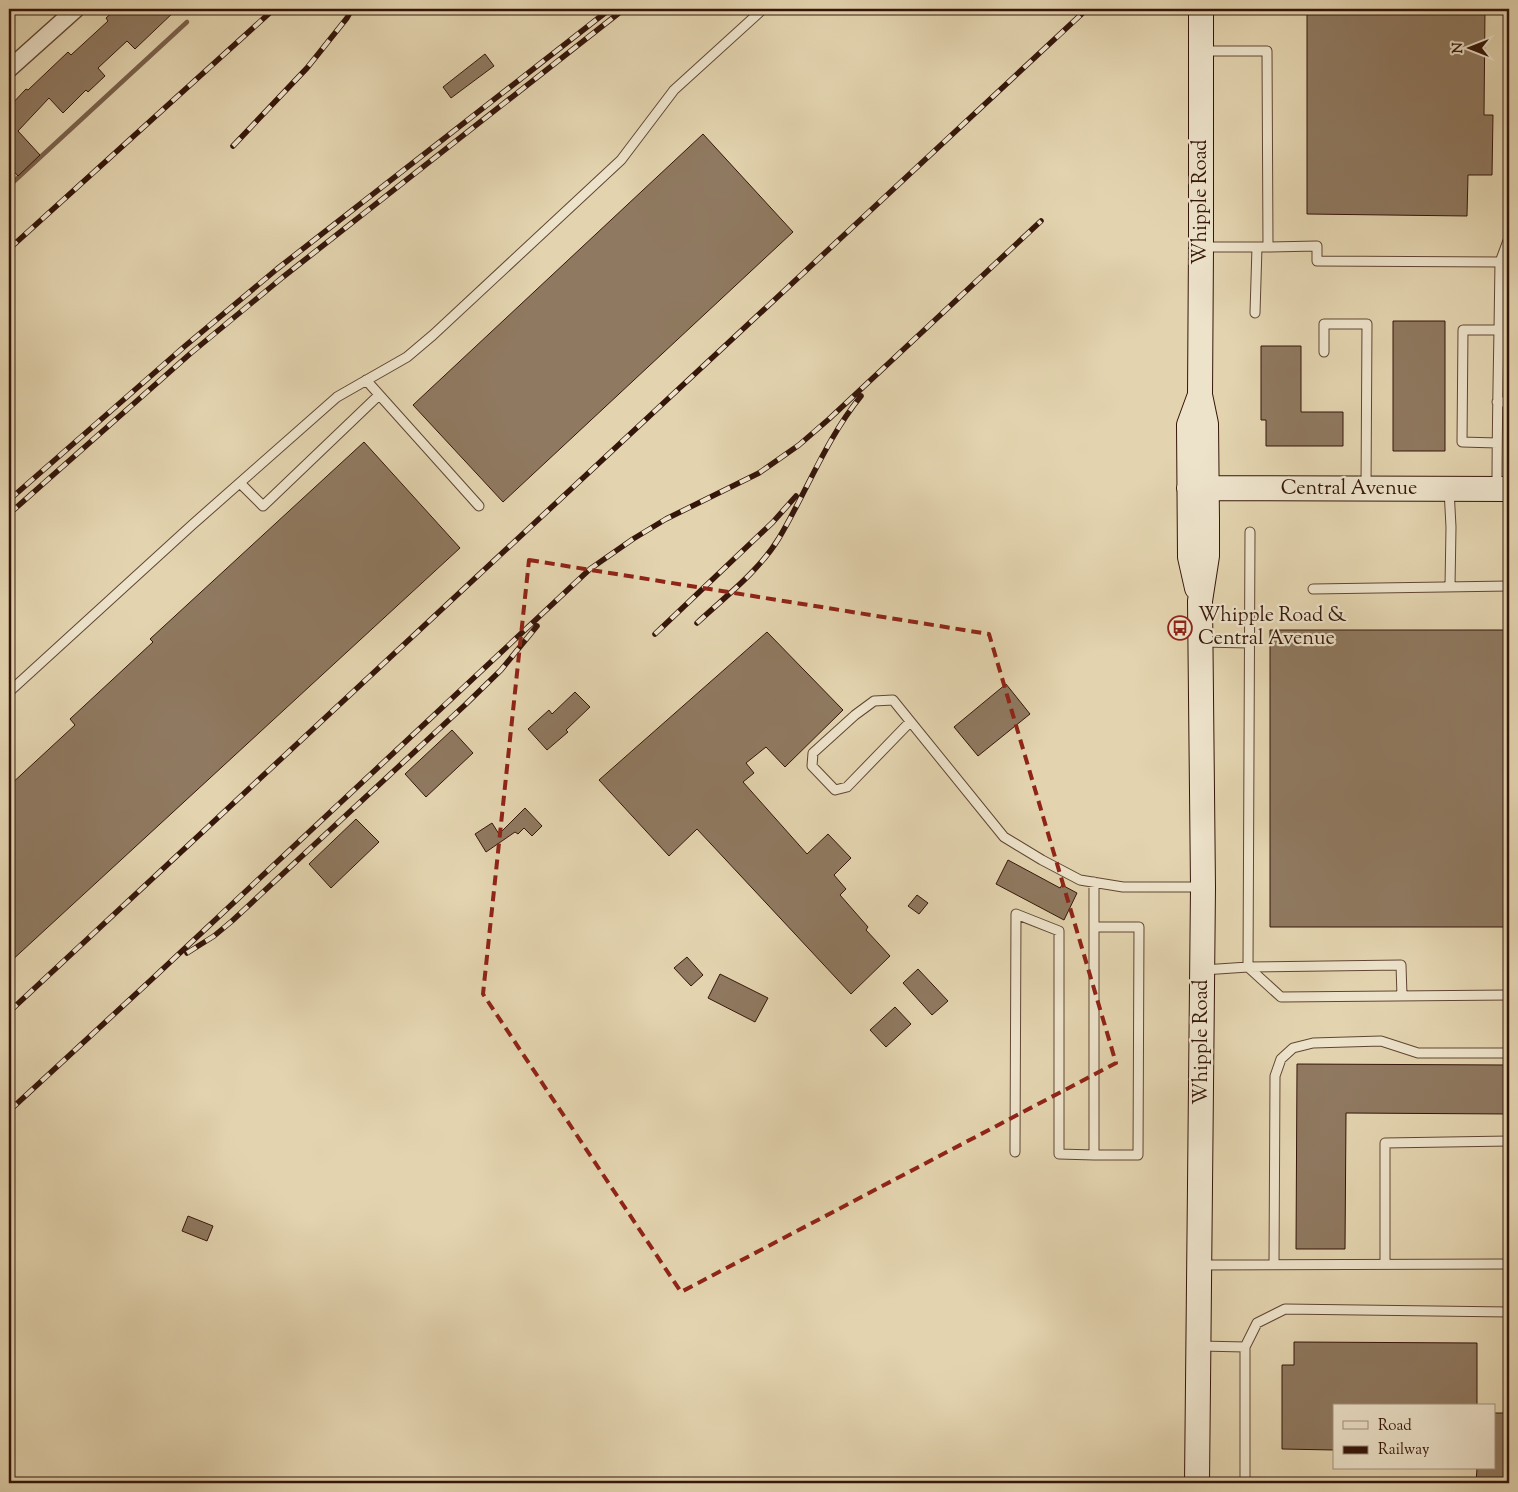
<svg xmlns="http://www.w3.org/2000/svg" width="1518" height="1492" viewBox="0 0 1518 1492" font-family="'Sorts Mill Goudy',serif">
  <style>
    .lines { fill: none; stroke-linecap: round; stroke-linejoin: round }
    .stream { stroke: #7a614b; stroke-width: 4.5 }
    .building { fill: #8f7960; stroke: #35160a }
    .lane-casing { stroke: #604633; stroke-width: 11 }
    .street-casing { stroke: #604633; stroke-width: 19 }
    .secondary-casing { stroke: #35160a; stroke-width: 26 }
    .lane { stroke: #ede3cb; stroke-width: 9 }
    .street { stroke: #ede3cb; stroke-width: 16 }
    .secondary { stroke: #ede3cb; stroke-width: 24 }
    .rail-casing { stroke: #35160a; stroke-width: 5.5 }
    .rail { stroke: #ede3cb; stroke-width: 4; stroke-dasharray: 11; stroke-linecap: butt }
    .marked { fill: none; stroke: #8f2418; stroke-width: 4; stroke-dasharray: 10 6; stroke-linejoin: round }
    .labels { text-anchor: middle; dominant-baseline: central; stroke-width: 4.5; stroke-linejoin: round; paint-order: stroke }
    .street-label { font-size: 20px; fill: #35160a; stroke: #ede3cb }
    .poi-label { font-size: 20px; fill: #35160a; stroke: #ede3cb; text-anchor: start }
  </style>
  <rect width="100%" height="100%" fill="#e3d4af"/>
  <filter id="stains"><feTurbulence type="fractalNoise" baseFrequency=".004" numOctaves="4"/><feColorMatrix values="0 0 0 0 .2 0 0 0 0 .09 0 0 0 0 .02 0 0 0 .5 -.17"/></filter>
  <radialGradient id="worn" r=".72"><stop offset=".6" stop-color="#630" stop-opacity="0"/><stop offset="1" stop-color="#630" stop-opacity=".3"/></radialGradient>
  <g class="lines">
    <path class="stream" d="M9 186 187 22"/>
  </g>
  <path class="building" d="M116 9H177L135 49 127 41 98 68 105 76 88 92 86 90 63 113 49 98 18 131 40 155 18 176 9 166V107L26 89 28 90 68 52 71 55 108 21 106 18Z
    M1307 9H1485L1484 115H1493L1492 175H1468L1467 216 1307 214Z
    M485 54 494 66 451 98 443 87Z
    M703 134 793 232 503 502 413 405Z
    M1393 321H1445V451H1393Z
    M1261 346H1301V412H1343V446H1266V420H1261Z
    M364 442 460 548 9 963V786L75 725 70 719 153 642 150 639Z
    M1270 630H1509V927H1270Z
    M767 632 843 710 785 767 766 747 746 763 754 773 743 782 807 854 828 834 851 858 834 875 846 889 840 895 868 927 866 930 890 956 851 994 697 829 669 856 599 780Z
    M1006 684 1030 714 978 756 954 727Z
    M575 692 590 707 566 730 568 732 547 750 528 729 549 710 552 714Z
    M452 730 473 753 426 797 405 774Z
    M525 808 542 826 532 836 524 828 518 834 515 832 486 852 475 834 492 823 499 834Z
    M356 819 379 842 331 888 309 864Z
    M1008 860 1060 888 1062 885 1077 893 1064 920 996 884Z
    M917 895 928 903 919 914 908 906Z
    M687 957 703 975 691 986 674 968Z
    M918 969 948 1001 932 1015 903 983Z
    M720 974 768 998 755 1022 708 998Z
    M895 1007 911 1024 886 1047 870 1030Z
    M1297 1064 1506 1065V1072H1509V1114L1346 1113 1345 1249H1296Z
    M188 1216 213 1226 207 1241 182 1231Z
    M1294 1342 1477 1343V1406H1334V1450L1282 1449V1365H1294Z
    M1494 1413H1509V1483H1476L1477 1468H1494Z"/>
  <g class="lines">
    <g class="lane-casing">
      <path id="lane" d="M1202 51H1267L1268 247H1257
        M1509 238 1500 262 1499 330H1507L1509 327
        M1202 247H1257L1255 313
        M1268 247 1317 246V261L1500 262
        M1324 352V324H1367L1366 488
        M366 380 479 506
        M1497 402H1509
        M1497 443 1462 442 1463 330H1499C1498 383 1497 436 1497 489
        M240 483 263 506 379 395
        M1449 489 1451 527 1450 586
        M1250 532 1248 967 1281 997 1509 995
        M1313 589 1509 586
        M1201 642 1249 643
        M9 692 192 525 337 397 407 357 433 335 621 160 674 90 763 9
        M910 722 847 787 835 790 812 766 813 753 855 715 874 701 893 700 1004 837 1042 860 1080 880 1123 887H1203
        M1094 927H1139L1138 1155H1094
        M1203 970 1248 967 1401 965 1402 996
        M1015 1152 1016 914 1059 931V1154L1094 1155V882
        M1274 1264 1275 1076 1281 1059 1293 1048 1313 1043 1381 1041 1418 1053H1509
        M1385 1264V1143L1509 1141
        M1200 1265 1509 1264
        M1200 1346 1245 1347
        M1245 1483V1347L1257 1323 1285 1309 1509 1312"/>
    </g>
    <g class="street-casing">
      <path id="street" d="M9 69 76 9"/>
    </g>
    <g class="secondary-casing">
      <path id="secondary" d="M1189 488 1509 489
        M1197 588 1190 557 1189 425 1200 395
        M1197 1483 1203 887 1200 601 1207 556V520L1206 424 1200 395 1201 247V9"/>
    </g>
    <use href="#lane" class="lane"/>
    <use href="#street" class="street"/>
    <use href="#secondary" class="secondary"/>
    <g class="rail-casing">
      <path id="rail" d="M233 146 307 68 347 18 352 9
        M9 249 274 9
        M9 500 185 346 277 269 610 9
        M9 514 191 353 283 277 624 9
        M697 623C725 597 759 571 779 538 807 491 826 439 861 396
        M655 634 773 522 796 496
        M187 953 214 936 232 921 465 705 501 670 537 626
        M9 1012 1087 9
        M9 1111 151 980 590 569 633 539 666 519 759 473 799 445 829 419 1041 221"/>
    </g>
    <use href="#rail" class="rail"/>
  </g>
  <path class="marked" d="M529 560 989 634 1116 1063 681 1292 483 994Z"/>
  <defs>
    <g id="bus-ring" transform="scale(1.25)"><circle r="9.5" fill="#ede3cb" stroke="#8f2418" stroke-width="1.5"/><path d="M-5-6H5V4H4V6H2V4H-2V6H-4V4H-5ZM-3.5-4V0h7V-4ZM-3.5 1.2v1.5H-2V1.2ZM2 1.2v1.5H3.5V1.2Z" fill="#8f2418"/></g>
  </defs>
  <g fill-rule="evenodd">
    <use href="#bus-ring" x="1180" y="628"/>
  </g>
  <g class="labels">
    <g class="street-label">
      <text transform="translate(1201 202) rotate(-90)">Whipple Road</text>
      <text x="1349" y="489">Central Avenue</text>
      <text transform="translate(1202 1042) rotate(-90)">Whipple Road</text>
    </g>
    <g class="poi-label">
      <text x="1198" y="616">Whipple Road &amp;<tspan x="1198" dy="23">Central Avenue</tspan></text>
    </g>
  </g>
  <rect width="1518" height="1492" fill="none" stroke="#e3d4af" stroke-width="30"/>
  <rect x="10" y="10" width="1498" height="1472" fill="none" stroke="#35160a" stroke-width="2.5"/>
  <rect x="15" y="15" width="1488" height="1462" fill="none" stroke="#35160a"/>
  <rect x="1333" y="1404" width="162" height="65" fill="#ede3cb" stroke="#a3917e"/>
  <rect x="1343" y="1421" width="25" height="8" fill="#ede3cb" stroke="#a3917e"/>
  <text x="1378" y="1430" font-size="15" fill="#35160a">Road</text>
  <rect x="1343" y="1446" width="25" height="8" fill="#35160a" stroke="#a3917e"/>
  <text x="1378" y="1454" font-size="15" fill="#35160a">Railway</text>
  <g transform="translate(1470 48) rotate(270)" stroke="#ede3cb" stroke-width="4" paint-order="stroke">
  <path d="M0-4L9 19L0 12L-9 19Z" fill="#35160a"/>
  <text y="-8" font-size="14" font-weight="bold" text-anchor="middle" fill="#35160a">N</text>
  </g>
  <rect width="100%" height="100%" filter="url(#stains)"/>
  <rect width="100%" height="100%" fill="url(#worn)"/>
</svg>
